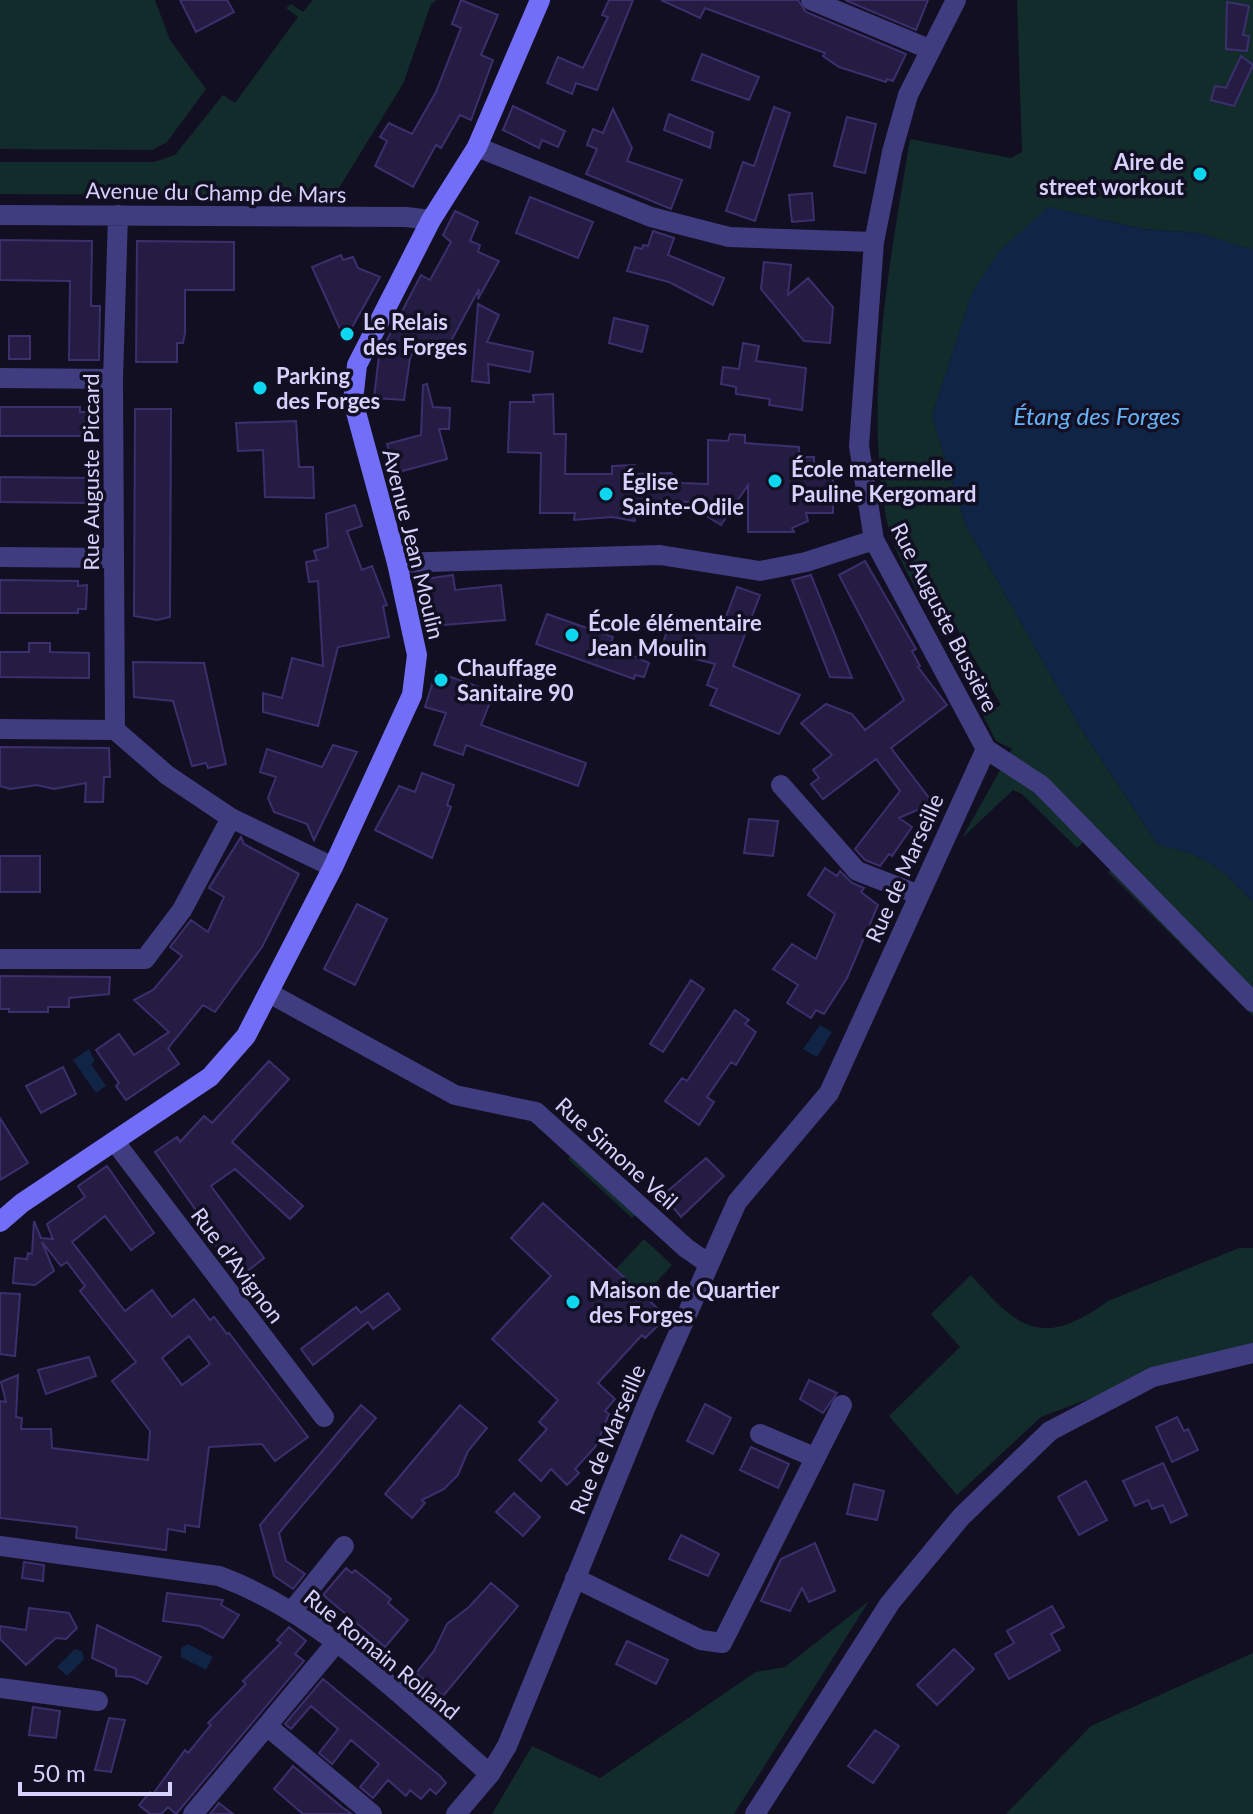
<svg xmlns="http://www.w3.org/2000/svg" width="1253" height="1814" viewBox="0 0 1253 1814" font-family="Lato,sans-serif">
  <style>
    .green { fill: #122c2b }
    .water { fill: #102445 }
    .building { fill: #241c42; stroke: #3c2f6d; stroke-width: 2; fill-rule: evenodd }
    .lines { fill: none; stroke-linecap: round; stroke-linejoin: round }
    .minor { stroke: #3f3c7f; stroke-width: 20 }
    .secondary { stroke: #736ef8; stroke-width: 20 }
    .poi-dot { fill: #0cd7ef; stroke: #120f22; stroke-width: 3 }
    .labels { text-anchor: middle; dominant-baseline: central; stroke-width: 7; stroke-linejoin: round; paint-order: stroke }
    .poi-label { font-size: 22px; font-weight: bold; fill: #d7d2fd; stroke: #120f22; text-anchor: start }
    .street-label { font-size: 22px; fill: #d7d2fd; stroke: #120f22 }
    .water-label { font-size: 24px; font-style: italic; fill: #66b3f8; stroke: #120f22 }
  </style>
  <rect width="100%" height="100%" fill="#120f22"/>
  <path class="green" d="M0 0H155L170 40 206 89 167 142 152 150 0 149Z
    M313 0H437L431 4 403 84 334 196 0 194V162H154L175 155 223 95 235 103 298 17 286 8 291 4 303 12Z
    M1017 0H1253V250L1198 233 1143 229 1048 207 972 293 932 416 965 524 1082 730 1158 845C1207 855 1219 866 1253 902V1016L1108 872 1112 868 1085 841 1077 848 1022 794 1013 790 962 838 1012 749 996 741 983 715 1001 705 943 604 929 611C913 583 894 554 887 522 863 400 890 261 910 139L1011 158 1022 152Z
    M572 1154 637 1213 632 1218 568 1159Z
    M644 1239 672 1265 644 1296 615 1270Z
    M1239 1248H1253V1348L1176 1366 1041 1417 957 1495 889 1416 960 1347 931 1314 971 1275C1018 1329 1043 1349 1108 1301Z
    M869 1601 734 1814H492L532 1746 600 1778 756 1672 785 1667Z
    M1253 1653V1814H1006L1091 1726Z"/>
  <path class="water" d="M1048 207 1143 229 1198 233 1253 250V902C1219 866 1207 855 1158 845L1082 730 965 524 932 416 972 293 999 251Z
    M820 1025 832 1032 817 1057 803 1049Z
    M89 1049 95 1061 91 1064 106 1086 96 1093 73 1060Z
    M188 1644 213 1657 206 1670 181 1657V1648Z
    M75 1649 82 1651 84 1659 67 1676 57 1667Z"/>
  <path class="building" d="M180 0H227L234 12 196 32Z
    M461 0 498 15 481 55 493 60 471 120 460 115 441 148 436 145 413 187 375 166 387 141 380 137 389 123 412 134 436 92 461 28 452 24Z
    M609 0H633L597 90 576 83 572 94 547 83 558 57 583 68 608 17 602 15Z
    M661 0H798L806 12 906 54 893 81 887 79 886 82 839 67 823 56 825 53 705 8 700 18Z
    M845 0H928L916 30Z
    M1227 2 1249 6 1243 35 1249 36 1247 51 1226 49Z
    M702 54 759 77 749 100 692 80Z
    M1241 56 1253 65 1234 106 1211 100 1215 86 1226 88Z
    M513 106 565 131 558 147 542 140 539 148 503 130Z
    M774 107 790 113 755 221 726 211 743 162 754 166Z
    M613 109 632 148 627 161 682 180 671 209 586 174 597 149 587 145 593 129 603 133Z
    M669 114 713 132 710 148 664 130Z
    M847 117 876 124 865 173 834 166Z
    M812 193 814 220 792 222 789 195Z
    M530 197 593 222 578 258 516 233Z
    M455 211 478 222 470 241 480 245 478 252 499 261 478 299 479 289 445 352 418 344 410 358 404 400 374 398 379 355 421 275 430 280 451 242 443 235Z
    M653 231 674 238 668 255 724 278 713 305 669 282 627 271 635 247 642 249 643 245 648 246Z
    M0 240 92 241 91 306H100L99 360H69L70 281 0 280Z
    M137 241 234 242V290H185V333L183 343H177V362H136Z
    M341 255 343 260 353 257 358 268 380 277 345 340 312 267Z
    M764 262 791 265 788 295 808 278 833 307 830 343 804 341 761 289Z
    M478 304 499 315 487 342 533 352 530 372 488 364 489 383 472 381Z
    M614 318 648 326 642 352 609 343Z
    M9 336H30V359H9Z
    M743 343 759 346 756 361 806 368 802 410 769 405 770 399 736 394V387L721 384 723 367 739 369Z
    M427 384 433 407 450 408 449 429H439L447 459 395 473 387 444 421 435 423 385Z
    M553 394 554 434H566L565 474H612V466L635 465V474L671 473 682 483 708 484V440L728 441 730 434 745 435V443L799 447V457H814V473H824V479H833V513H806L808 521 792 528 794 532H748V485L721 525 708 517V501L680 502 672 514 634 513 635 521 612 517 574 520 575 513H540L541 453 508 452 510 402H534L533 395Z
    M0 407H80V412H88V436H0Z
    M135 409H171L170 617 157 620 134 616Z
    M296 421 299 467H313L314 498 265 497 263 450 238 451 236 423Z
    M0 477 90 478V503L0 502Z
    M355 505 362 526 347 531 362 570 372 566 387 605 383 606 389 637 338 647 318 726 263 712V693L282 698 292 658 323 666 318 581 309 582 306 562 317 560 314 551 328 547 326 514Z
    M865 561 916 649 912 651 920 666 918 667 947 705 891 748 933 803 899 818 912 827 892 856 889 854 880 866 865 860 855 849 900 791 876 759 823 799 811 784 819 778 813 770 832 755 801 723 826 704 852 714 865 730 904 700 839 575Z
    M453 575 455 590 501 585 505 620 431 626 425 579Z
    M811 575 819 595 852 678 830 677 792 580Z
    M0 580 78 581V586L87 585 86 609H78V613H0Z
    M737 587 760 595 733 666 800 695 779 734 710 705 717 689 707 685 715 664 661 650 671 618 721 630Z
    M547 614 613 637 610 645 649 663 644 677 635 675 634 679 536 644Z
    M29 643H50V652L89 653V678L0 677V652H29Z
    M133 662 204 663 226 764 208 768 206 763 192 766 173 701 134 697Z
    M436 672 494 692 481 725 586 763 578 786 466 745 463 755 434 745 446 713 425 707Z
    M333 745 357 752 314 840 307 824 274 812 268 798 276 777 260 772 267 749 322 767Z
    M0 747 109 748 110 777H104L103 802H85L86 783 54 789 37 785 10 789 0 786Z
    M422 773 454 785 447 805 451 807 432 858 375 830 399 786 415 792Z
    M749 819 778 821 773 856 744 853Z
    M241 837 244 844 299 874 262 947 215 1012 203 1005 168 1048 179 1064 126 1100 116 1086 119 1083 96 1050 119 1034 134 1055 169 1032 134 1000 153 990 182 956 170 947 191 920 208 932 224 897 209 888Z
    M0 856H40V892H0Z
    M825 868 837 876 840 871 852 883 864 888 861 892 878 905 847 978 824 1014 816 1010 811 1018 787 1003 798 985 773 969 792 944 816 959 835 914 808 895Z
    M357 904 387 919 355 985 324 969Z
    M0 976 110 977 109 994 69 998V1007H48V1012H9V1009H0Z
    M691 980 704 989 663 1052 650 1044Z
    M735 1010 749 1020 745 1024 756 1032 736 1065 731 1062 707 1097 714 1102 699 1125 665 1101 682 1078 687 1081Z
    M269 1061 289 1079 232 1142 303 1206 290 1219 235 1169 211 1186 264 1258 240 1277 205 1232 209 1229 155 1152 177 1137 180 1142 204 1116 212 1123Z
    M63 1067 76 1094 41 1113 26 1086Z
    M0 1118 28 1163 0 1180Z
    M706 1158 724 1176 681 1217 663 1195Z
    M107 1166 154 1233 131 1250 105 1216 72 1242 125 1311 152 1290 172 1317 194 1299 210 1320 214 1317 227 1334 229 1333 308 1437 275 1461 262 1444 209 1447 199 1527 185 1525V1532L168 1529 166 1550 76 1538 77 1527 0 1518V1401L6 1402 1 1382 18 1375 16 1417 22 1418 21 1429H51L52 1448 148 1460 150 1431 112 1381 136 1362 80 1291 85 1286 67 1262 61 1266 42 1242 54 1271 35 1285 13 1283 15 1258 27 1259 28 1253 32 1254 34 1221 41 1238 53 1239 47 1224 85 1197 78 1186ZM189 1336 210 1364 182 1385 162 1358Z
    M543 1203 667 1317 645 1338 642 1335 598 1383 615 1399 605 1411 609 1414 596 1446 575 1469 579 1473 567 1485 551 1469 541 1481 519 1460 547 1429 539 1422 558 1400 492 1339 551 1276 511 1238Z
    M0 1293 20 1294 15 1356 0 1354Z
    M388 1293 400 1309 373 1329 368 1322 313 1365 301 1349 356 1307 361 1313Z
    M89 1357 96 1376 46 1394 38 1370Z
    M809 1380 837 1393 823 1413 800 1399Z
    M705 1404 731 1418 713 1454 687 1441Z
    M361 1405 376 1418 279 1533 286 1561 305 1574 293 1589 274 1576 260 1525Z
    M460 1405 487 1428 468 1451 458 1475 444 1489 422 1500 425 1503 412 1518 385 1494Z
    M1177 1417 1184 1431 1188 1429 1198 1450 1172 1462 1156 1427Z
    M751 1447 789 1464 778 1488 740 1470Z
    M1163 1463 1187 1515 1171 1523 1163 1505 1152 1509 1148 1500 1135 1506 1123 1481Z
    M1086 1481 1107 1520 1079 1535 1058 1497Z
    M854 1484 884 1491 877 1520 847 1514Z
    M514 1493 540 1517 523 1536 496 1512Z
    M681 1535 719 1554 708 1576 669 1559Z
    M815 1543 835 1591 809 1602 802 1588 790 1611 761 1601 781 1559Z
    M24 1562 44 1565 43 1581 22 1578Z
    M346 1568 352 1573 355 1570 391 1599 388 1603 408 1620 385 1647 323 1595Z
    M491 1583 518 1606 443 1696 416 1673 434 1651 447 1624 469 1607Z
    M167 1593 223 1600 221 1605 239 1615 223 1638 200 1626 163 1621Z
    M1052 1606 1064 1627 1051 1634 1060 1650 1009 1679 995 1654 1014 1643 1007 1631Z
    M29 1608 69 1613 77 1628 66 1639 56 1638 26 1665 0 1639V1626L26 1630Z
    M97 1625 161 1657 147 1684 133 1677 116 1676V1669L92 1658Z
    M289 1627 306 1641 295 1654 304 1661 176 1814 168 1807 161 1814H150L139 1805 150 1792 153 1794 185 1750 188 1753 211 1725 208 1723 246 1684 243 1681 281 1643 277 1640Z
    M627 1641 668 1660 656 1684 616 1664Z
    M954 1649 974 1669 937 1705 917 1685Z
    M323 1679 440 1776 446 1783 436 1794 430 1789 421 1799 410 1790 406 1796 388 1780 373 1798 360 1787 379 1764 351 1740 332 1764 319 1753 338 1729 311 1706 291 1729 285 1724Z
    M33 1707 60 1711 56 1738 29 1735Z
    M109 1718 125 1720 111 1772 95 1770Z
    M875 1730 899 1746 873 1783 848 1766Z
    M293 1766 343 1808 352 1814H303L274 1789Z
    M219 1803 233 1814H210Z"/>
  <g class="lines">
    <path class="minor" d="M811 0 929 49
      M956 0 908 95 892 152 874 242 859 446 874 540 986 749 1041 785 1253 1002
      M477 147 651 217 729 237 874 242
      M0 215 406 217 431 220
      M0 378 113 379
      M0 557 113 558
      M397 563 660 555 760 571 806 562 874 540
      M0 729 115 730
      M115 730 113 379 118 215
      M115 730 167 775 231 818 333 867
      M781 785 857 871 917 894
      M0 959H145L182 910 231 818
      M269 993 455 1095 536 1112 686 1248 709 1264
      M115 1142 324 1417
      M760 1434 814 1457
      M0 1546 219 1576C323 1614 407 1702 490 1774
      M575 1578 701 1640 722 1643 842 1405
      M292 1611 344 1546
      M0 1688 98 1701
      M267 1726 372 1814
      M193 1814 336 1643
      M456 1814 490 1774 507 1746 647 1404 737 1202 829 1093 986 749
      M755 1814 890 1603 961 1517 1050 1431 1153 1377 1253 1353"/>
    <path class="secondary" d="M0 1222 22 1203 210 1077 246 1036 333 867 412 695 417 655 397 563 353 401 357 365 431 220 477 147 540 0"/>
  </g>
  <g class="poi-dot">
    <circle cx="1200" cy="174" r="8"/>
    <circle cx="347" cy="334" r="8"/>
    <circle cx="260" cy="388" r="8"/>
    <circle cx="775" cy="481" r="8"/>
    <circle cx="606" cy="494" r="8"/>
    <circle cx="572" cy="635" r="8"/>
    <circle cx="441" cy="680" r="8"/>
    <circle cx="573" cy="1302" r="8"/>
  </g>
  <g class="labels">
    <g class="poi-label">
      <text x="1184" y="161" text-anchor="end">Aire de<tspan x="1184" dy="25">street workout</tspan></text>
      <text x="363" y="321">Le Relais<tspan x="363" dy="25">des Forges</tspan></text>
      <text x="276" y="375">Parking<tspan x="276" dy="25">des Forges</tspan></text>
      <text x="791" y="468">École maternelle<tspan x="791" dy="25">Pauline Kergomard</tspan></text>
      <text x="622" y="481">Église<tspan x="622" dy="25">Sainte-Odile</tspan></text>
      <text x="588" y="622">École élémentaire<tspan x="588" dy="25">Jean Moulin</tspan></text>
      <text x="457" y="667">Chauffage<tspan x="457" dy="25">Sanitaire 90</tspan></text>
      <text x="589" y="1289">Maison de Quartier<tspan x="589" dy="25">des Forges</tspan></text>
    </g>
    <g class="street-label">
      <text transform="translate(216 192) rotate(1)">Avenue du Champ de Mars</text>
      <text transform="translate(90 472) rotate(-90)">Rue Auguste Piccard</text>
      <text transform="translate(414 544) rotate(76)">Avenue Jean Moulin</text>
      <text transform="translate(945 617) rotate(63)">Rue Auguste Bussière</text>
      <text transform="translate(904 868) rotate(-66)">Rue de Marseille</text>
      <text transform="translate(617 1153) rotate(42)">Rue Simone Veil</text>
      <text transform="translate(238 1265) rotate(53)">Rue d'Avignon</text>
      <text transform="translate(607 1439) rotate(-67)">Rue de Marseille</text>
      <text transform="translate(382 1654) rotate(39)">Rue Romain Rolland</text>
    </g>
    <g class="water-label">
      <text x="1097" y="415">Étang des Forges</text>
    </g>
  </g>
  <path d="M20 1782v12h150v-12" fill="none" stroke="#d7d2fd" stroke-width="4"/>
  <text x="32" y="1782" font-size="24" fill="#d7d2fd" stroke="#120f22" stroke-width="6" paint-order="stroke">50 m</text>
</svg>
